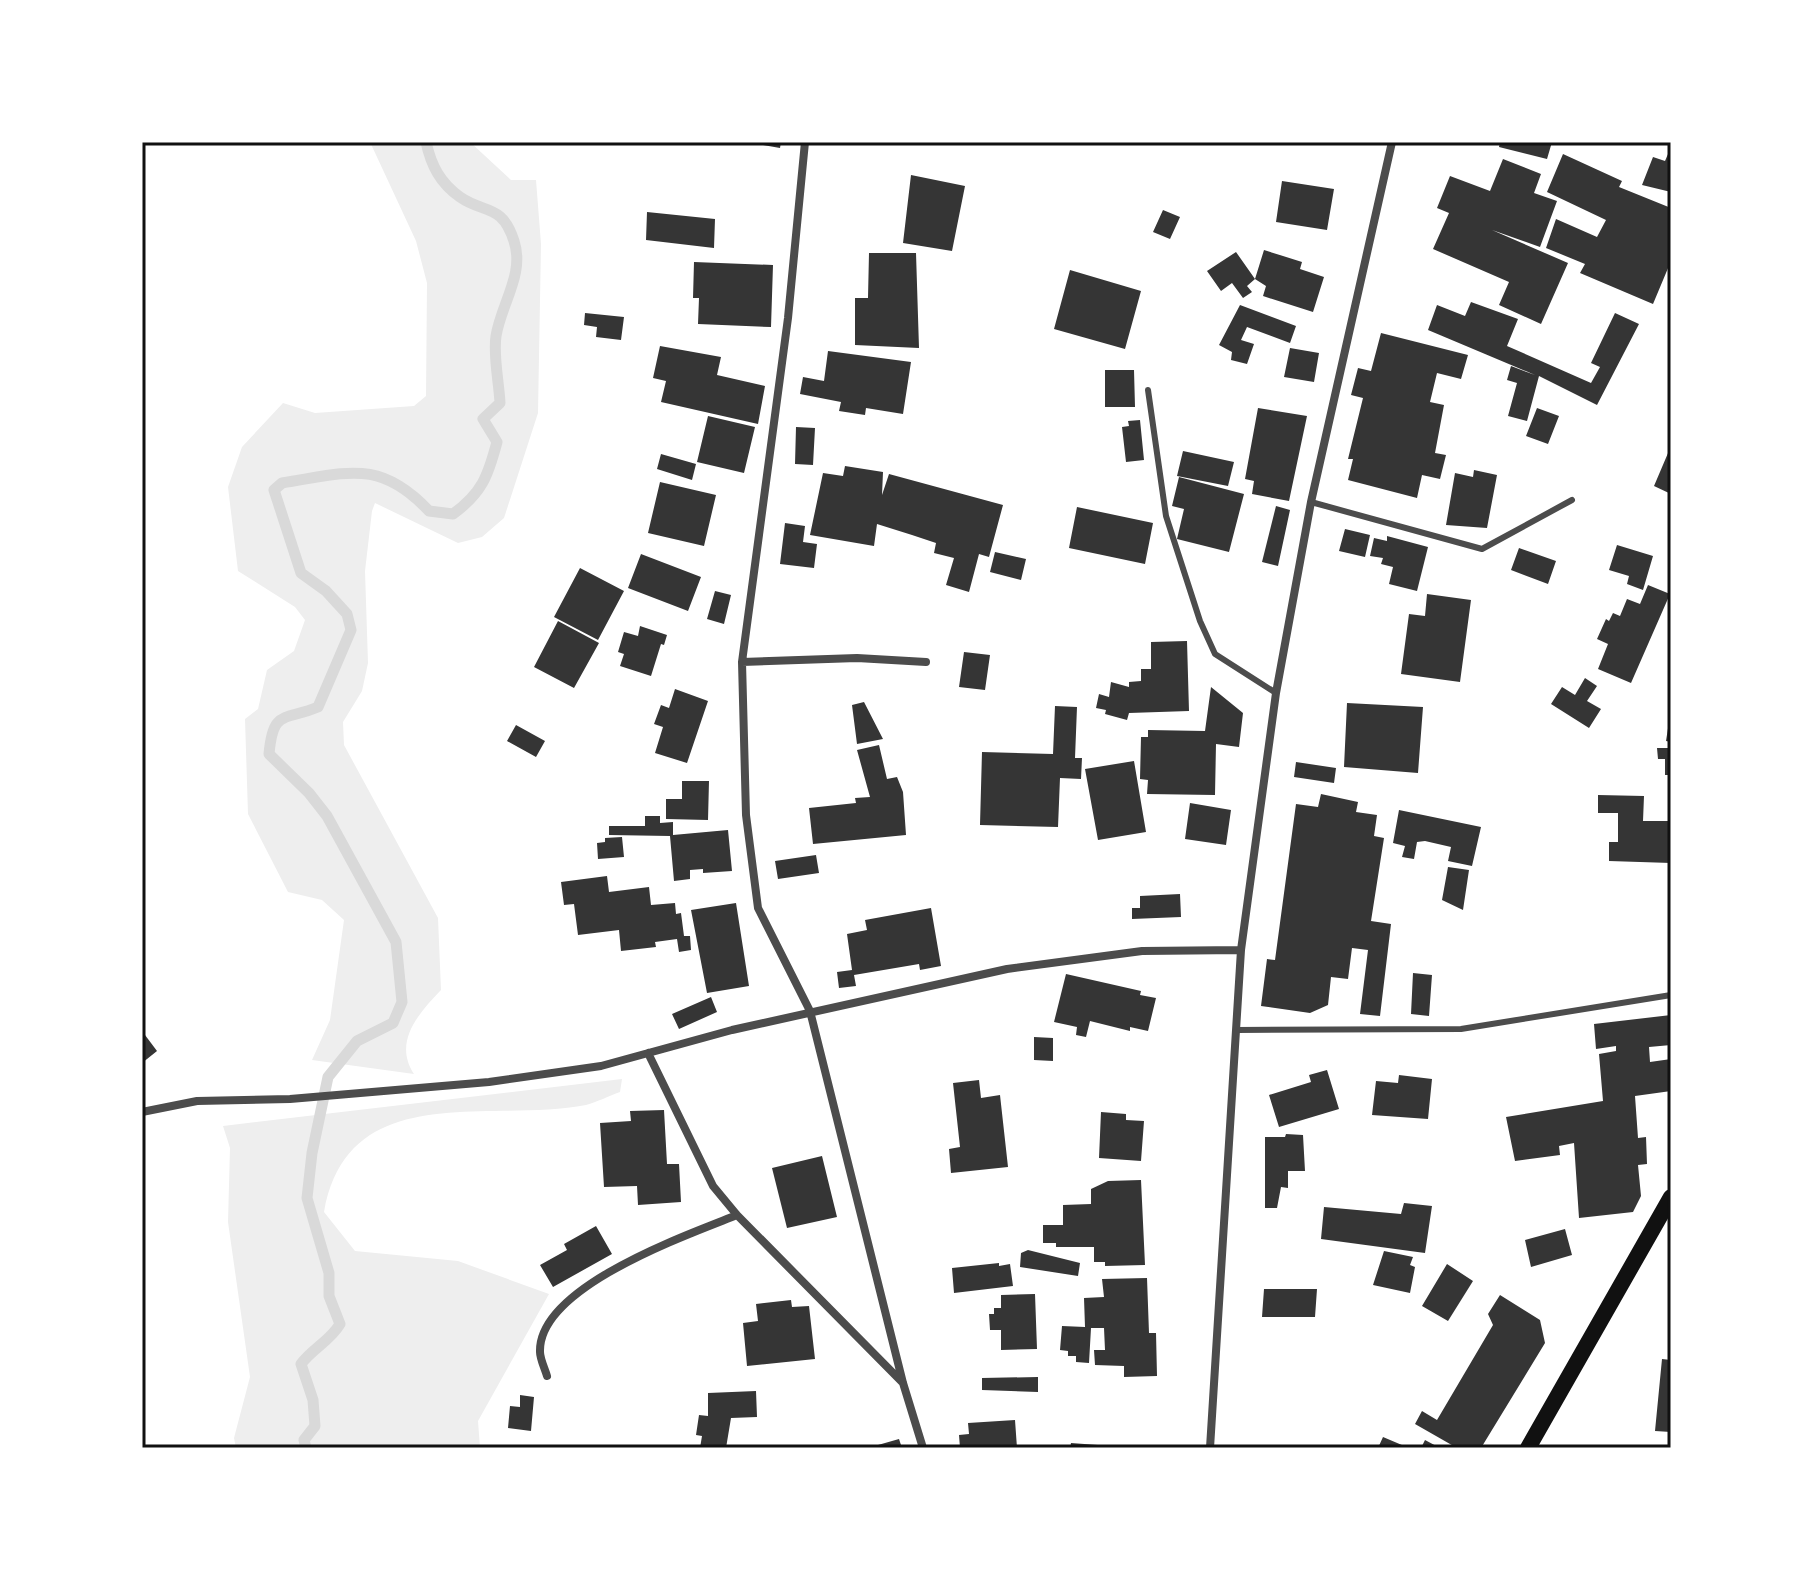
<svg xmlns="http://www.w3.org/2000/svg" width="1813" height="1590" viewBox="0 0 1813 1590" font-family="'Fira Sans Condensed',sans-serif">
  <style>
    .green { fill: #eee }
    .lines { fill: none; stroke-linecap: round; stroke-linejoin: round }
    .stream { stroke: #d9d9d9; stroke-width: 11 }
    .building { fill: #353535 }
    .service { stroke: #4c4c4c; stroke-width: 6 }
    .minor { stroke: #4c4c4c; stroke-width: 8 }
    .secondary { stroke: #111; stroke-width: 16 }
    .neatline { fill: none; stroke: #111; stroke-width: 3 }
  </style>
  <rect width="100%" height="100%" fill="#fff"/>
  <path class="green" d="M370 142H470L511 180H536L541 244 538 413 504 518 482 537 458 543 375 503 372 511 365 571 368 663 362 691 343 722 344 745 438 918 441 990C418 1014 393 1042 414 1074L312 1060 330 1020 344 920 322 900 288 892 248 814 245 719 258 709 267 670 294 651 305 620 295 607 238 571 228 487 242 447 283 403 315 413 414 406 426 396 427 283 416 241Z
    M622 1079 620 1092C609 1096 597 1102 586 1105 492 1124 348 1077 324 1212L355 1251 458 1261 549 1294 478 1421 480 1448H236L234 1438 250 1377 228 1222 230 1148 223 1126Z"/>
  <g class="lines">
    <path class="stream" d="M306 1448 304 1440 315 1426 313 1400 301 1364C313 1348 330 1341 340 1324L329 1296V1273L307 1198 312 1153 328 1077 357 1041 393 1023 402 1002 396 942 327 816 309 793 269 754C273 709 284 721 318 707L351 630 347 614 326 591 301 573 274 490 282 483C347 473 379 458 429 511L453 514C482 493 488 476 497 442L483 419 500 403C499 382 493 356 496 336 501 304 525 274 514 241 502 203 484 214 460 197 440 183 431 165 426 142"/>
  </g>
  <path class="building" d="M764 142H781L780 148 763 145Z
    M1500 142H1552L1547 159 1499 147Z
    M1671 147V192L1642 185 1653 157 1665 161Z
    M1563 154 1622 181 1619 187 1671 208V261L1653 304 1580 273 1585 264 1546 248 1556 219 1597 237 1606 220 1547 192Z
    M1503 159 1541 174 1534 193 1557 201 1540 247 1492 230 1568 263 1541 324 1499 305 1509 282 1433 249 1449 213 1437 208 1450 176 1490 191Z
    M911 175 965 186 952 251 903 243Z
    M1282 181 1334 189 1327 230 1276 222Z
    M1163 210 1180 217 1170 239 1153 232Z
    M647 212 715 219 714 248 646 240Z
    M1264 250 1302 262 1300 269 1324 277 1313 312 1263 296 1266 286 1255 279 1247 286 1252 292 1243 298 1232 283 1221 291 1207 271 1236 252 1255 279Z
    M869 253H916L919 348 855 345V298H868Z
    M694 262 773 265 771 327 698 324 699 298H693Z
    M1070 270 1141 291 1125 349 1054 329Z
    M1471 302 1518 319 1507 346 1591 383 1600 367 1591 363 1615 313 1639 324 1597 405 1539 376 1527 421 1508 416 1517 383 1507 380 1511 366 1535 375 1428 330 1437 305 1465 316Z
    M1240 305 1296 326 1290 343 1247 327 1241 340 1254 344 1247 364 1231 360 1232 352 1219 345Z
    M585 313 624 317 621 340 596 337 597 327 584 325Z
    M1381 333 1468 355 1461 379 1437 373 1430 402 1444 405 1435 453 1446 455 1440 479 1422 475 1417 498 1348 480 1353 459H1348L1363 398 1351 395 1358 368 1371 371Z
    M660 346 721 357 717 375 765 386 758 424 661 402 666 381 653 378Z
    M1290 348 1319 353 1314 382 1284 377Z
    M828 351 911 362 903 414 866 408 865 415 839 411 841 402 800 394 803 377 824 381Z
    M1105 370H1134L1135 407H1105Z
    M1258 408 1307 416 1289 501 1252 494 1254 481 1245 479Z
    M1537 408 1559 416 1548 444 1526 436Z
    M708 416 755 427 744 473 697 462Z
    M1140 420 1144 460 1126 462 1122 427 1129 426 1128 421Z
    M796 427 815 428 813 465 795 464Z
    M1671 446V494L1654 486Z
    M1183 451 1234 462 1228 486 1177 476Z
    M661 454 696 464 692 480 657 469Z
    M845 466 883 472 882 495 889 474 1003 505 989 557 979 554 969 592 946 585 954 558 934 553 936 543 912 535 877 524 874 546 810 535 823 473 843 476Z
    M1474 470 1497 475 1487 528 1446 525 1455 473 1473 477Z
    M1179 477 1244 494 1229 552 1177 539 1184 509 1172 506Z
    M660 482 716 495 704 546 648 533Z
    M1276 506 1290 510 1278 566 1262 562Z
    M1077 507 1153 523 1145 564 1069 548Z
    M785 523 805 526 803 542 817 544 814 568 780 564Z
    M1345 529 1370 535 1365 557 1339 551Z
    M1387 536 1428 547 1417 591 1389 584 1393 567 1381 564 1383 558 1370 556 1374 538 1387 541Z
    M1617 545 1653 556 1643 590 1627 584 1629 576 1609 570Z
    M1519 548 1556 561 1548 584 1511 570Z
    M995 552 1026 559 1021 580 990 572Z
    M641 554 701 577 688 611 628 588Z
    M580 568 624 591 598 640 554 617Z
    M1648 585 1670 594 1631 683 1598 669 1608 644 1597 639 1606 619 1609 621 1613 613 1620 616 1627 599 1640 604Z
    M715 591 731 595 724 624 707 619Z
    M1427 594 1471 600 1460 682 1401 674 1409 614 1425 616Z
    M558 621 599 643 574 688 534 667Z
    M640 626 667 635 664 645 661 644 651 676 620 666 624 654 618 652 624 632 638 636Z
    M1187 641 1189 711 1129 713 1127 720 1105 714 1106 710 1096 708 1099 694 1109 697 1111 682 1129 687V682L1141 681V669H1151V642Z
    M964 652 990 655 985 690 959 687Z
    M1585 678 1597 686 1587 701 1601 709 1589 728 1551 704 1562 687 1575 695Z
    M1211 687 1243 713 1239 747 1216 744 1215 795 1147 794 1148 780 1140 779 1141 737H1148V730L1205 731Z
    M675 689 708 701 687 763 655 753 663 727 654 724 661 705 669 708Z
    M864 702 883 739 857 744 852 705Z
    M1347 703 1423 707 1418 773 1344 767Z
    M1055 706 1077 707 1075 758H1082L1081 779 1060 778 1058 827 980 825 982 752 1053 754Z
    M1669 722H1671V742L1666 741Z
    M516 725 545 741 536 757 507 741Z
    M879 745 887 779 897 777 903 792 906 835 813 844 809 808 856 803 855 798 870 797 857 750Z
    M1657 748H1671V775H1665V759H1658Z
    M1134 761 1146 832 1098 840 1085 769Z
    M1296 762 1336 768 1334 783 1294 777Z
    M682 781H709L708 820 666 819V799H682Z
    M1321 794 1358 802 1356 812 1377 815 1374 836 1384 838 1371 921 1391 924 1380 1016 1360 1014 1368 950 1352 948 1348 979 1331 977 1328 1005 1310 1013 1261 1006 1267 959 1275 960 1296 804 1318 807Z
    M1598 795 1644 796 1643 821H1671V863L1609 861V842H1618V813H1598Z
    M1190 803 1231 810 1226 845 1185 839Z
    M1399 810 1481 827 1472 866 1448 861 1451 847 1425 841 1417 842 1414 859 1402 857 1405 846 1393 843Z
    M645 816H660V823L673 822V835L728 830 732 871 703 873V869L690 870V879L674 881 670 836 609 835V826H645Z
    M622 837 624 857 598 859 597 843 605 842V838Z
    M816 855 819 873 778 879 775 861Z
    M1448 867 1469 870 1463 910 1442 900Z
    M607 876 609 892 649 887 651 905 675 903 676 914 681 913 684 936H690L691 950 679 952 677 939 655 942 656 947 621 951 619 930 578 935 574 904 564 905 561 882Z
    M1180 894 1181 917 1132 919V908H1140V896Z
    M736 903 749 986 707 993 691 910Z
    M931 908 941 966 920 970 919 964 854 975 856 986 839 988 837 972 852 970 847 934 867 930 865 920Z
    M1413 973 1432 975 1429 1016 1411 1014Z
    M1066 974 1141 991 1140 995 1156 998 1148 1031 1130 1027V1031L1090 1021 1086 1037 1076 1035 1077 1027 1054 1022Z
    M711 997 717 1012 679 1029 672 1014Z
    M1671 1015V1045L1649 1047 1650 1062 1671 1059V1091L1635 1096 1638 1138 1646 1137 1647 1164 1638 1165 1641 1196 1633 1212 1579 1218 1574 1143 1559 1146 1560 1155 1515 1161 1506 1117 1603 1101 1599 1054 1616 1051V1046L1596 1049 1594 1024Z
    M142 1031 157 1051 142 1063Z
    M1034 1037 1053 1038V1061L1034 1060Z
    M1327 1070 1339 1109 1279 1127 1269 1095 1311 1082 1309 1075Z
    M1399 1075 1432 1079 1428 1119 1372 1115 1376 1081 1398 1083Z
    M979 1080 981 1098 1000 1095 1008 1167 951 1173 949 1149 960 1147 953 1083Z
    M664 1110 667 1164H679L681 1202 638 1205 637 1186 604 1187 600 1123 631 1121 630 1111Z
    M1101 1112 1126 1114V1120L1144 1121 1141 1161 1099 1158Z
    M1286 1134 1303 1135 1305 1171H1288V1188L1281 1187 1277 1208H1265V1137H1285Z
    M822 1156 837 1217 787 1228 772 1168Z
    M1141 1180 1145 1265 1105 1266V1262H1094V1247H1056V1243H1043V1225H1063V1205L1091 1204V1189L1108 1181Z
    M1404 1203 1432 1206 1425 1253 1321 1239 1324 1207 1401 1214Z
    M596 1226 612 1254 553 1287 540 1265 567 1250 564 1244Z
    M1565 1229 1572 1255 1531 1267 1525 1240Z
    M1028 1250 1080 1263 1078 1276 1020 1267 1021 1253Z
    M1384 1251 1413 1257 1410 1265 1415 1267 1410 1293 1373 1285Z
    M999 1263V1266L1010 1264 1013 1286 954 1293 952 1268Z
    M1447 1264 1473 1281 1448 1321 1422 1306Z
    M1147 1278 1149 1333H1156L1157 1376 1124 1377V1366L1095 1365 1094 1350H1105L1104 1328H1091L1089 1363 1076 1362V1356H1068V1351L1060 1350 1062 1326 1085 1327 1084 1298 1104 1297 1102 1279Z
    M1264 1289H1317L1315 1317H1262Z
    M1035 1294 1037 1349 1001 1350V1330H990L989 1314H994V1308H1001V1295Z
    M1500 1295 1540 1320 1545 1343 1481 1448H1457L1415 1424 1422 1411 1437 1420 1493 1325 1488 1314Z
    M791 1300 792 1307 809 1306 815 1359 747 1366 743 1323 758 1321 756 1304Z
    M1662 1359 1671 1360V1432L1655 1431Z
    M1038 1377V1392L982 1390V1378Z
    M756 1391 757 1417 731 1418 726 1448H700L702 1436 696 1435 699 1415 708 1416V1393Z
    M520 1395 534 1397 531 1431 508 1428 510 1406 520 1407Z
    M1015 1420 1017 1448H960L959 1435 969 1434 968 1423Z
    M1383 1437 1409 1448H1378Z
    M899 1439 902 1448H871V1447Z
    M1425 1440 1440 1448H1421Z
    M1071 1443 1111 1446V1448H1070Z"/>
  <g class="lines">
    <path class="service" d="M1148 390 1166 516 1200 621 1215 654 1276 693
      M1311 502 1482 549 1572 500
      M1237 1030 1461 1029 1671 995"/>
    <path class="minor" d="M805 142 788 318 742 662 746 815 758 908 810 1011 903 1383 923 1448
      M742 662 857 658 926 662
      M648 1053 713 1186 737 1215 902 1382
      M142 1112 197 1101 290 1099 489 1082 601 1066 732 1030 1007 969 1142 951 1241 950
      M547 1376C545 1369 540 1359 540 1352 538 1287 687 1235 737 1215
      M1210 1448 1241 950 1276 693 1311 502 1392 142"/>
    <path class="secondary" d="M1528 1448 1671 1197"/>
  </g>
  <rect width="1813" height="1590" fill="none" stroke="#ffffff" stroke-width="288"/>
  <rect x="144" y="144" width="1525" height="1302" class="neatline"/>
</svg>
